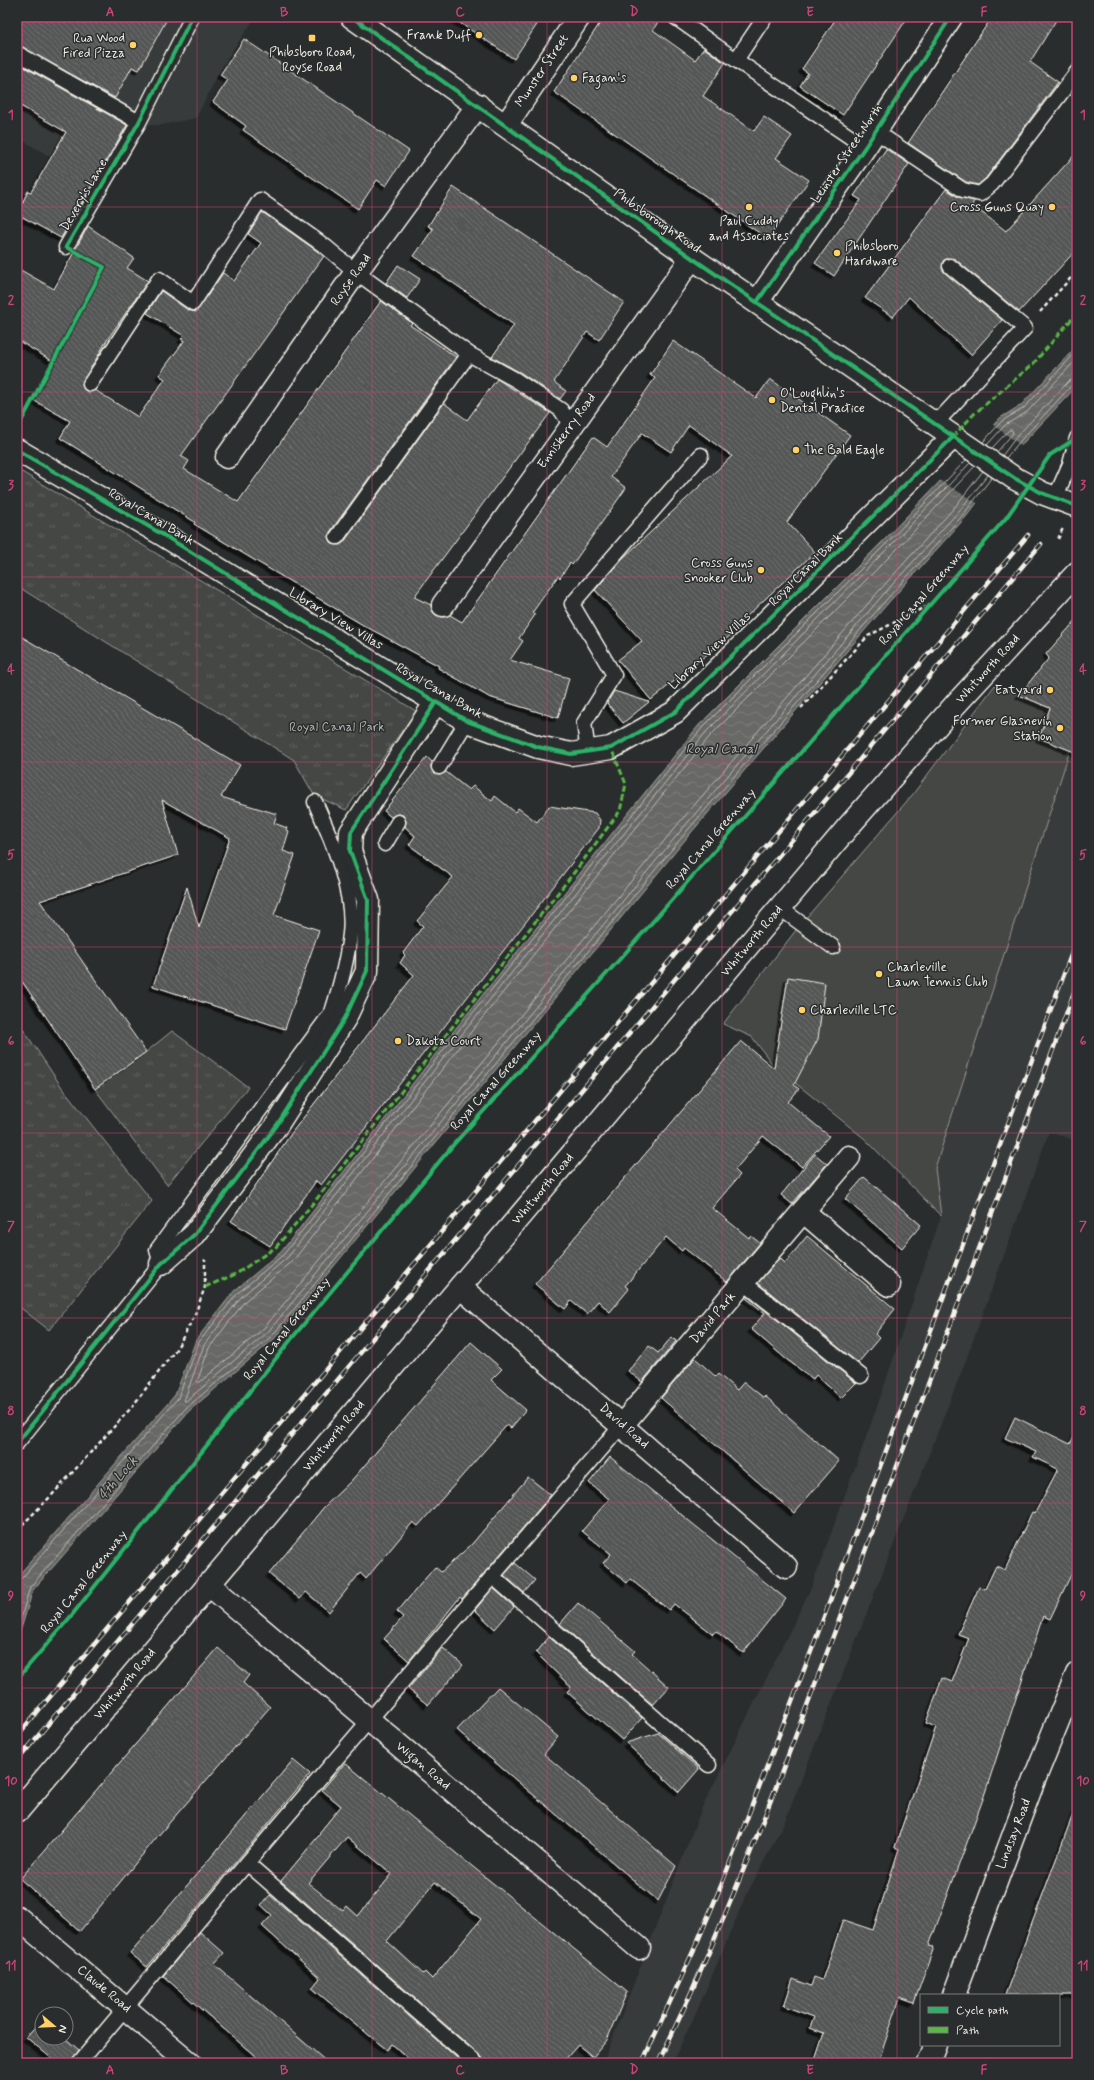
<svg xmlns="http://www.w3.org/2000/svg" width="1094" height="2080" viewBox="0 0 1094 2080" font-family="Mynerve,sans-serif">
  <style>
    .built { fill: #373a3a }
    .grass { fill: url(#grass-tufts); stroke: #9c9c96 }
    .garden { fill: #444645; stroke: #9c9c96 }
    .water { fill: url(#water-waves); stroke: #9f9f9a }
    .pier { fill: #2a2d2e }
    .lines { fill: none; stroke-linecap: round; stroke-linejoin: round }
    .shore { stroke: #bcbab4; stroke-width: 1 }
    .building { fill: url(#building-back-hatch); stroke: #f4f1e8; fill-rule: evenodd; filter: url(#shadow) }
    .service-casing { stroke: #f4f1e8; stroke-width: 17 }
    .minor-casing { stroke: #f4f1e8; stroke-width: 25 }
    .tertiary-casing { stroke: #f4f1e8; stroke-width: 25 }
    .secondary-casing { stroke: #f4f1e8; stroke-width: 25 }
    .path { stroke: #f4f1e8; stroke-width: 2.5; stroke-dasharray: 4 3; stroke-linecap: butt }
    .service { stroke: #2a2d2e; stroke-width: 14 }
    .minor { stroke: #2a2d2e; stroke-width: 22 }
    .tertiary { stroke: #2a2d2e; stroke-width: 22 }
    .secondary { stroke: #2a2d2e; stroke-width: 22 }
    .rail-casing { stroke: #f4f1e8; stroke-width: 4.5 }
    .rail { stroke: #2a2d2e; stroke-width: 3; stroke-dasharray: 9; stroke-linecap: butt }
    .quiet { stroke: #58b947; stroke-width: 3; stroke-dasharray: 6 3; stroke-linecap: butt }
    .cycleway-casing { stroke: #2a2d2e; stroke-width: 6 }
    .cycleway { stroke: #2db169; stroke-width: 4 }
    .grid { fill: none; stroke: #cc4377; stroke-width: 1; stroke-opacity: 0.55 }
    .poi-dot { fill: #ffd166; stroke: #2a2d2e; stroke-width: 1.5 }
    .labels { text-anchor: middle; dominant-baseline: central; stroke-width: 3; stroke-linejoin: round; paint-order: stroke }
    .poi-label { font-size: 13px; fill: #f4f1e8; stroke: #2a2d2e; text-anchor: start }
    .street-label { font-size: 13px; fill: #f4f1e8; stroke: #2a2d2e }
    .park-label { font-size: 13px; fill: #b6b5af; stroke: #2a2d2e }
    .water-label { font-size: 14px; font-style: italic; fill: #b5b3ae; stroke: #2a2d2e }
    .neatline { fill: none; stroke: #cc4377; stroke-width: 1.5 }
    .grid-label { font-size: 13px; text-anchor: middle; font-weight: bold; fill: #cc4377 }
  </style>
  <defs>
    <pattern id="grass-tufts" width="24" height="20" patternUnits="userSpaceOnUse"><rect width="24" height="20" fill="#444645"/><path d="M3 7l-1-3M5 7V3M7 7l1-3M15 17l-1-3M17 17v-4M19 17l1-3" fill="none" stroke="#606160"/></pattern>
    <pattern id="water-waves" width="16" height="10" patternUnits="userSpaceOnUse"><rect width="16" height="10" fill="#676866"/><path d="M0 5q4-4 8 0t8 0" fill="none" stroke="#7d7e7c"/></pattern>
    <pattern id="building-back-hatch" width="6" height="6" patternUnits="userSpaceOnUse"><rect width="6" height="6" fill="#555756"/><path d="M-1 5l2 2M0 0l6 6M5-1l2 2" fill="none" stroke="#6e706e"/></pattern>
    <filter id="shadow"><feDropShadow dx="-3.5" dy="3.5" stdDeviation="0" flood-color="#0009"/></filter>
  </defs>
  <rect width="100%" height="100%" fill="#2a2d2e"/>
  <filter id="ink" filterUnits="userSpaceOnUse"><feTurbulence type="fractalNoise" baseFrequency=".025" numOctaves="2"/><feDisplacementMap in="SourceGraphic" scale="8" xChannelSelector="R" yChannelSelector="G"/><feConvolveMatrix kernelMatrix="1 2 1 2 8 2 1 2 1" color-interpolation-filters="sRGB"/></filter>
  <g filter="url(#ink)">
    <path class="built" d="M17 17H252V22L223 65 196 118 162 125H144L106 190 17 137Z
      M1070 750 1076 753 1077 751V1141L1049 1132 966 1360 786 1819 744 1900 697 2011 672 2063H603L701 1810 811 1588 877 1407 941 1216 935 1168Z"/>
    <path class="grass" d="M17 469 416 711 346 810 314 795 294 760 17 586Z
      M17 1020 61 1086 152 1201 49 1330 17 1305Z
      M172 1031 248 1087 167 1185 95 1089 146 1052Z"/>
    <path class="garden" d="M995 685 1050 708 1039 738 1070 750 935 1168 941 1216 865 1139 773 1065 752 1037 723 1024 800 925 913 794Z"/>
    <path class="water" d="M1077 346V386L1024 442 966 517 889 602 690 834 274 1339 189 1411 33 1590 17 1642V1577L175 1395 196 1340 234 1291 281 1252 456 1028 699 725 886 538 1000 418 1021 405Z"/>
    <path class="pier" d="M992 424 1023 447 979 504 939 480Z"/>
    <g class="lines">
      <path class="shore" d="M983 442 1002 421 1024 408 1077 351
        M987 445 1005 425 1027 412 1077 359
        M992 448 1009 430H1012L1013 433 997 452
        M1002 456 1017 436 1069 381 1077 378
        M1006 458 1021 440 1072 385 1077 383
        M970 463 892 544 706 732 463 1033 288 1257 241 1297 204 1345 184 1401H186L268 1332 683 828 882 596 959 511 988 475
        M975 466 897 549 710 736 467 1037 293 1261 245 1301 209 1348 197 1382H200L264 1328 678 824 878 592 954 508 983 471
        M17 1579 22 1578 178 1398 199 1342 237 1294 284 1254 459 1030 702 728 889 541 966 460
        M17 1632 30 1587 186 1408 272 1336 687 831 886 600 963 515 992 477"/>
    </g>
    <path class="building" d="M17 17H168L139 70 132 67 115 98 17 45Z
      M451 17H542L514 59Z
      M604 17H661L653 30 695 60 704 48 725 63 703 96 754 131 764 117 792 136 776 158 809 180 768 239 554 92Z
      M837 17H908L843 115 800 86 808 73 802 69Z
      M992 17H1058L1030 62 1058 82 986 178 978 185 966 182 908 143Z
      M244 39 409 151 386 186 377 180 358 209 243 130 246 126 213 102 228 80 220 75Z
      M17 63 127 125 61 238 17 214 28 191 31 192 66 132 17 104Z
      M886 149 909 164 834 276 815 263 861 200 854 196Z
      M1077 152V249L1019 312 955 259 947 258 943 261 942 269 945 273 1002 320 971 355 909 297 893 317 865 298 946 189 958 197 974 201 972 205 1006 231Z
      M453 187 624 302 599 340 587 332 554 382 566 391 560 399 521 373 492 357 514 325 414 256 433 229 428 226Z
      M262 212 324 256 181 456 189 461 184 469 238 502 381 301 412 323 410 325 456 357 330 532 329 540 332 544 340 545 344 542 444 403 467 420 497 379 550 413 414 597 431 605 432 610 436 615 442 617 450 615 462 622 593 437 607 447 655 378 650 375 673 341 756 398 770 379 850 435 787 522 815 552 730 632 732 634 651 700 618 660 642 641 595 590 622 559 732 456 689 425 671 452 642 433 611 477 626 488 572 565 570 563 560 578 558 576 532 613 535 615 519 638 523 641 510 660 569 678 558 718 489 697 438 668 439 666 363 625 194 524 195 522 60 438 70 421 33 400 54 362 17 340V268L54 289 88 226 134 258 127 268 148 281 107 340 82 384 86 391 90 392 95 390 138 417 165 379 159 375 184 341 181 339 184 336 147 313 161 291 188 310 196 312 223 273 234 281 261 243 248 234Z
      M398 265 420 279 407 298 386 283Z
      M1077 619V753L1039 738 1050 708 1019 695 1049 658 1046 654Z
      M17 634 240 765 221 797 277 814 274 823 287 828 286 830 289 831 283 851 295 855 274 915 319 930 285 1029 153 986 187 887 199 928 230 838 162 800 178 855 40 901 146 1052 95 1089 17 974Z
      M614 691 649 702 623 723 607 703Z
      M427 757 432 762 431 767 435 774 439 775 446 772 469 790 473 786 492 801 495 796 515 812 518 808 537 822 549 806 595 813 600 820 599 828 321 1185 316 1181 270 1246 231 1221 293 1131 414 975 400 963 405 955 403 953 423 926 417 921 453 877 409 845 415 836 405 827 406 822 403 815 398 814 391 817 384 811Z
      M788 977 825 983 818 1039 794 1085 799 1089 788 1102 829 1136 802 1167 763 1136 735 1170 740 1175 712 1208 749 1238 751 1236 760 1243 727 1282 684 1248 682 1251 666 1237 625 1286 629 1289 610 1312 598 1301 587 1314 571 1301 565 1309 535 1284 741 1041 774 1068Z
      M815 1154 827 1164 792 1204 781 1195Z
      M864 1177 921 1225 902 1248 845 1199Z
      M807 1236 895 1309 875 1334 879 1338 858 1363 758 1283 780 1258 785 1263Z
      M747 1296 856 1383 841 1398 816 1375 813 1379 786 1359 751 1329 765 1313 746 1298Z
      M672 1337 676 1341 642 1382 628 1371 649 1346 658 1353Z
      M471 1342 502 1369 491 1380 526 1410 511 1428 507 1425 418 1526 413 1522 366 1579 360 1573 329 1612 306 1592 300 1599 269 1574 324 1507 351 1481Z
      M695 1358 716 1377 718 1374 737 1390 744 1382 764 1398 765 1396 839 1461 794 1513 661 1398Z
      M1015 1417 1070 1444 1077 1431V1562L1050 1619 1043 1616 983 1799 929 1946 934 1947 914 2003 900 1998 878 2063H814L824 2033 810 2028 814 2017 784 2006 793 1979 811 1986 814 1977 822 1980 843 1920 873 1930 899 1849 895 1847 936 1727 926 1723 942 1678 952 1682 969 1638 958 1634 979 1587 985 1589 996 1566 1005 1570 1032 1512 1035 1513 1058 1469 1033 1457 1036 1452 1005 1438Z
      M610 1457 786 1599 743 1653 716 1631 713 1634 674 1604 669 1610 630 1579 627 1583 603 1563 611 1554 582 1531 609 1499 589 1483Z
      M528 1477 551 1495 462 1599 460 1597 409 1661 384 1639 403 1617 397 1612 435 1567 441 1572 472 1544Z
      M515 1563 535 1580 524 1593 504 1575Z
      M493 1588 514 1607 495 1629 475 1610Z
      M578 1603 635 1651 632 1654 669 1687 653 1705 560 1624Z
      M549 1637 642 1718 622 1740 567 1692 571 1687 536 1653Z
      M218 1648 249 1675 243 1683 270 1707 157 1837 80 1931 20 1879Z
      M443 1648 463 1665 428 1705 408 1689Z
      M498 1687 558 1737 544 1754 676 1866 658 1901 457 1730Z
      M658 1733 699 1769 679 1792 626 1743Z
      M293 1760 310 1774 147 1967 130 1953Z
      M345 1763 627 1992 607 2040 593 2057 578 2045 562 2063H484L482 2057 281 1881 320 1834 319 1833 341 1806 322 1790ZM347 1837 392 1874 358 1916 347 1906 343 1911 308 1883ZM435 1882 481 1919 432 1979 425 1972 423 1974 387 1941Z
      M1075 1809 1077 1810V1995H1005Z
      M270 1895 463 2063H413L392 2044 387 2050 312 1988 320 1978 262 1926 272 1915 261 1905Z
      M200 1932 224 1953 214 1964 328 2063H263L163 1976Z
      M42 2019V2038H65L79 2050 71 2063H57L26 2037Z"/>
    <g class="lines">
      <g class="service-casing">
        <path id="service" d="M675 17 736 60 865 147
          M17 53 139 122
          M736 60 765 17
          M875 131 963 190 980 194 992 184 1077 72
          M66 247 139 122 192 17
          M90 384 159 279 193 303 260 200 326 247 356 272 469 354 516 380 561 410 571 426
          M936 423 1025 328 950 266
          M1055 498 1070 464 1077 438
          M337 537 469 354
          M588 752 584 723 614 675 572 604 701 455
          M439 767 467 721
          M385 844 398 822
          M780 908 833 947
          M743 1282 861 1376
          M17 1443 161 1264 157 1250 332 1012C340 987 347 961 350 934 355 893 332 840 315 802
          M492 1576 709 1765
          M247 1863 476 2063
          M79 2063 247 1863 622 1425"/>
      </g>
      <g class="minor-casing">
        <path id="minor" d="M506 125 579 17
          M757 302 865 147 951 17
          M17 450 165 536 467 721 538 747 571 754 611 748 675 712 953 437
          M227 457 356 272 478 105
          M443 605 692 258
          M803 1211 889 1285
          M161 1264 195 1234 277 1125 345 1018 367 971 368 900 350 851 351 832 436 702
          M460 1287 786 1567
          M622 1425 849 1157
          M208 1584 639 1948
          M17 1917 190 2063
          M954 1995 1034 1780 1077 1674
          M928 2063 935 2045"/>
      </g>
      <g class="tertiary-casing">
        <path id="tertiary" d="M17 1812 848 827 955 705 1077 573"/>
      </g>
      <g class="secondary-casing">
        <path id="secondary" d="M352 17 692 258 1014 478 1042 493 1077 506"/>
      </g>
      <path class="path" d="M1040 312 1077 271
        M19 424 104 267 86 258
        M1058 539 1063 528
        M801 708 868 636 927 606
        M17 1530 52 1495 131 1408 177 1348 194 1317 205 1287V1259"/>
      <use href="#service" class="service"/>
      <use href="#minor" class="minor"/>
      <use href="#tertiary" class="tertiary"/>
      <use href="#secondary" class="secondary"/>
      <g class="rail-casing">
        <path id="rail" d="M17 1736 1028 535
          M17 1761 1041 544
          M642 2063 696 1945 721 1886 812 1649 1077 939
          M658 2063C735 1906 793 1741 855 1578 929 1380 1005 1183 1077 984"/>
      </g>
      <use href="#rail" class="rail"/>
      <path class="quiet" d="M953 437 974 414 1033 364 1077 313
        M205 1287 236 1274 276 1247 315 1201 576 870 620 811 626 784 611 748"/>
      <g class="cycleway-casing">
        <path id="cycleway" d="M352 17 692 258 1014 478 1042 493 1077 506
          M757 302 865 147 951 17
          M17 429 104 267 66 247 139 122 192 17
          M17 450 165 536 467 721 538 747 571 754 611 748 675 712 953 437
          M17 1443 161 1264 195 1234 277 1125 345 1018 367 971 368 900 350 851 351 832 436 702
          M17 1679 72 1615 293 1337 454 1144 627 951 1006 518 1050 455 1077 438"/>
      </g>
      <use href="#cycleway" class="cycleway"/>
    </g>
  </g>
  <path class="grid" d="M197 17V2063M372 17V2063M547 17V2063M722 17V2063M897 17V2063M17 207H1077M17 392H1077M17 577H1077M17 762H1077M17 947H1077M17 1133H1077M17 1318H1077M17 1503H1077M17 1688H1077M17 1873H1077"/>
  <g class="poi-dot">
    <circle cx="479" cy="35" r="4"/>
    <rect x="308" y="34" width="8" height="8" rx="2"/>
    <circle cx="133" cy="45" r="4"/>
    <circle cx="574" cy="78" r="4"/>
    <circle cx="749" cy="207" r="4"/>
    <circle cx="1052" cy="207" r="4"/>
    <circle cx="837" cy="253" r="4"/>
    <circle cx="772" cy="400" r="4"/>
    <circle cx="796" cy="450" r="4"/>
    <circle cx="761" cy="570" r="4"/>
    <circle cx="1050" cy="690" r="4"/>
    <circle cx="1060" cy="728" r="4"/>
    <circle cx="879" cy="974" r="4"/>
    <circle cx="802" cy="1010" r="4"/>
    <circle cx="398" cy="1041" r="4"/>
  </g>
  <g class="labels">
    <g class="poi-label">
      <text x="471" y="35" text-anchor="end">Frank Duff</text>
      <text x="125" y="38" text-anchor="end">Rua Wood<tspan x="125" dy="15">Fired Pizza</tspan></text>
      <text x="312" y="52" text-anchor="middle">Phibsboro Road,<tspan x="312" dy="15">Royse Road</tspan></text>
      <text x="582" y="78">Fagan's</text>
      <text x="1044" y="207" text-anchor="end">Cross Guns Quay</text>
      <text x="749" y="221" text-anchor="middle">Paul Cuddy<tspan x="749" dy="15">and Associates</tspan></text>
      <text x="845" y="246">Phibsboro<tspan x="845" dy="15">Hardware</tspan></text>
      <text x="780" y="393">O'Loughlin's<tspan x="780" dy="15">Dental Practice</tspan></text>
      <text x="804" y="450">The Bald Eagle</text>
      <text x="753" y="563" text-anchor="end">Cross Guns<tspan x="753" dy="15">Snooker Club</tspan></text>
      <text x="1042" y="690" text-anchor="end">Eatyard</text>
      <text x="1052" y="721" text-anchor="end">Former Glasnevin<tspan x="1052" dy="15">Station</tspan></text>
      <text x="887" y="967">Charleville<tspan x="887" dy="15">Lawn Tennis Club</tspan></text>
      <text x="810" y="1010">Charleville LTC</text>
      <text x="406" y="1041">Dakota Court</text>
    </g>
    <g class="street-label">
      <text transform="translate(542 71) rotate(-56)">Munster Street</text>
      <text transform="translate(847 154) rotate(-56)">Leinster Street North</text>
      <text transform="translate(84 195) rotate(-60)">Devery's Lane</text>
      <text transform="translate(657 221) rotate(35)">Phibsborough Road</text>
      <text transform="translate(351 280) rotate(-55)">Royse Road</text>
      <text transform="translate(567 431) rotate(-54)">Enniskerry Road</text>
      <text transform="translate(151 517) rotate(31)">Royal Canal Bank</text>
      <text transform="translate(806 570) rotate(-45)">Royal Canal Bank</text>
      <text transform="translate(924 595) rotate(-49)">Royal Canal Greenway</text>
      <text transform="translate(336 619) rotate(31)">Library View Villas</text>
      <text transform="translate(710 651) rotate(-43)">Library View Villas</text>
      <text transform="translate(988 669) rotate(-48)">Whitworth Road</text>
      <text transform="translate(439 691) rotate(30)">Royal Canal Bank</text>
      <text transform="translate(711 839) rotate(-49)">Royal Canal Greenway</text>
      <text transform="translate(752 941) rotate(-50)">Whitworth Road</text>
      <text transform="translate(496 1081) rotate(-48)">Royal Canal Greenway</text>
      <text transform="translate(543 1189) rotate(-50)">Whitworth Road</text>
      <text transform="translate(713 1318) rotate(-50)">David Park</text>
      <text transform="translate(287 1329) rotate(-51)">Royal Canal Greenway</text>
      <text transform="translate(624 1426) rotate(41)">David Road</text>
      <text transform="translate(334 1436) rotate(-50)">Whitworth Road</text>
      <text transform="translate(84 1582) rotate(-51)">Royal Canal Greenway</text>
      <text transform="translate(125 1684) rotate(-50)">Whitworth Road</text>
      <text transform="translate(423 1766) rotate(40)">Wigan Road</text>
      <text transform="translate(1014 1834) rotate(-69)">Lindsay Road</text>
      <text transform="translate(104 1989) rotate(40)">Claude Road</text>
    </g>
    <g class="park-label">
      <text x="337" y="727">Royal Canal Park</text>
    </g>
    <g class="water-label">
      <text x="721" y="749">Royal Canal</text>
      <text transform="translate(118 1478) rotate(-49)">4th Lock</text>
    </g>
  </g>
  <rect width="1094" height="2080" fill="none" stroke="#2a2d2e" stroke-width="44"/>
  <rect x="920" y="1994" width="140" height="52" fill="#2a2d2e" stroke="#7b7b78"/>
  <rect x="928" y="2007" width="20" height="6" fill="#2db169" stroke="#7b7b78"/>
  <text x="956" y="2014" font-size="12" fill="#f4f1e8">Cycle path</text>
  <rect x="928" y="2027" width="20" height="6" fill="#58b947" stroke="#7b7b78"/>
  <text x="956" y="2034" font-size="12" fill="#f4f1e8">Path</text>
  <g transform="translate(54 2026) rotate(109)"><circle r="19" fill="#2a2d2e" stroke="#7b7b78"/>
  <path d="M0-3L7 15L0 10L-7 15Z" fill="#ffd166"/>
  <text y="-6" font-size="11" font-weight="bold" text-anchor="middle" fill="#f4f1e8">N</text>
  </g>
  <rect x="22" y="22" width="1050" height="2036" class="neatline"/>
  <g class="grid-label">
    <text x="110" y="16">A</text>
    <text x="284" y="16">B</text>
    <text x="460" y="16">C</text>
    <text x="634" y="16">D</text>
    <text x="810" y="16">E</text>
    <text x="984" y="16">F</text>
    <text x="11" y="119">1</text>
    <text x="1083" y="119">1</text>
    <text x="11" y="304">2</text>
    <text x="1083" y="304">2</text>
    <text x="11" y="489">3</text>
    <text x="1083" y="489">3</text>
    <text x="11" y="674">4</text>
    <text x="1083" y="674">4</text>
    <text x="11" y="859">5</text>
    <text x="1083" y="859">5</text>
    <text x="11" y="1045">6</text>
    <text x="1083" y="1045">6</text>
    <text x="11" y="1230">7</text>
    <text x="1083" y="1230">7</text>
    <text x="11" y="1415">8</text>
    <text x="1083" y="1415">8</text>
    <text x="11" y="1600">9</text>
    <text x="1083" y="1600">9</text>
    <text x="11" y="1785">10</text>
    <text x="1083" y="1785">10</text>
    <text x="11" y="1970">11</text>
    <text x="1083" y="1970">11</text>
    <text x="110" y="2074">A</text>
    <text x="284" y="2074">B</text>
    <text x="460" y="2074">C</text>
    <text x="634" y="2074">D</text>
    <text x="810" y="2074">E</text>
    <text x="984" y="2074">F</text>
  </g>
</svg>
